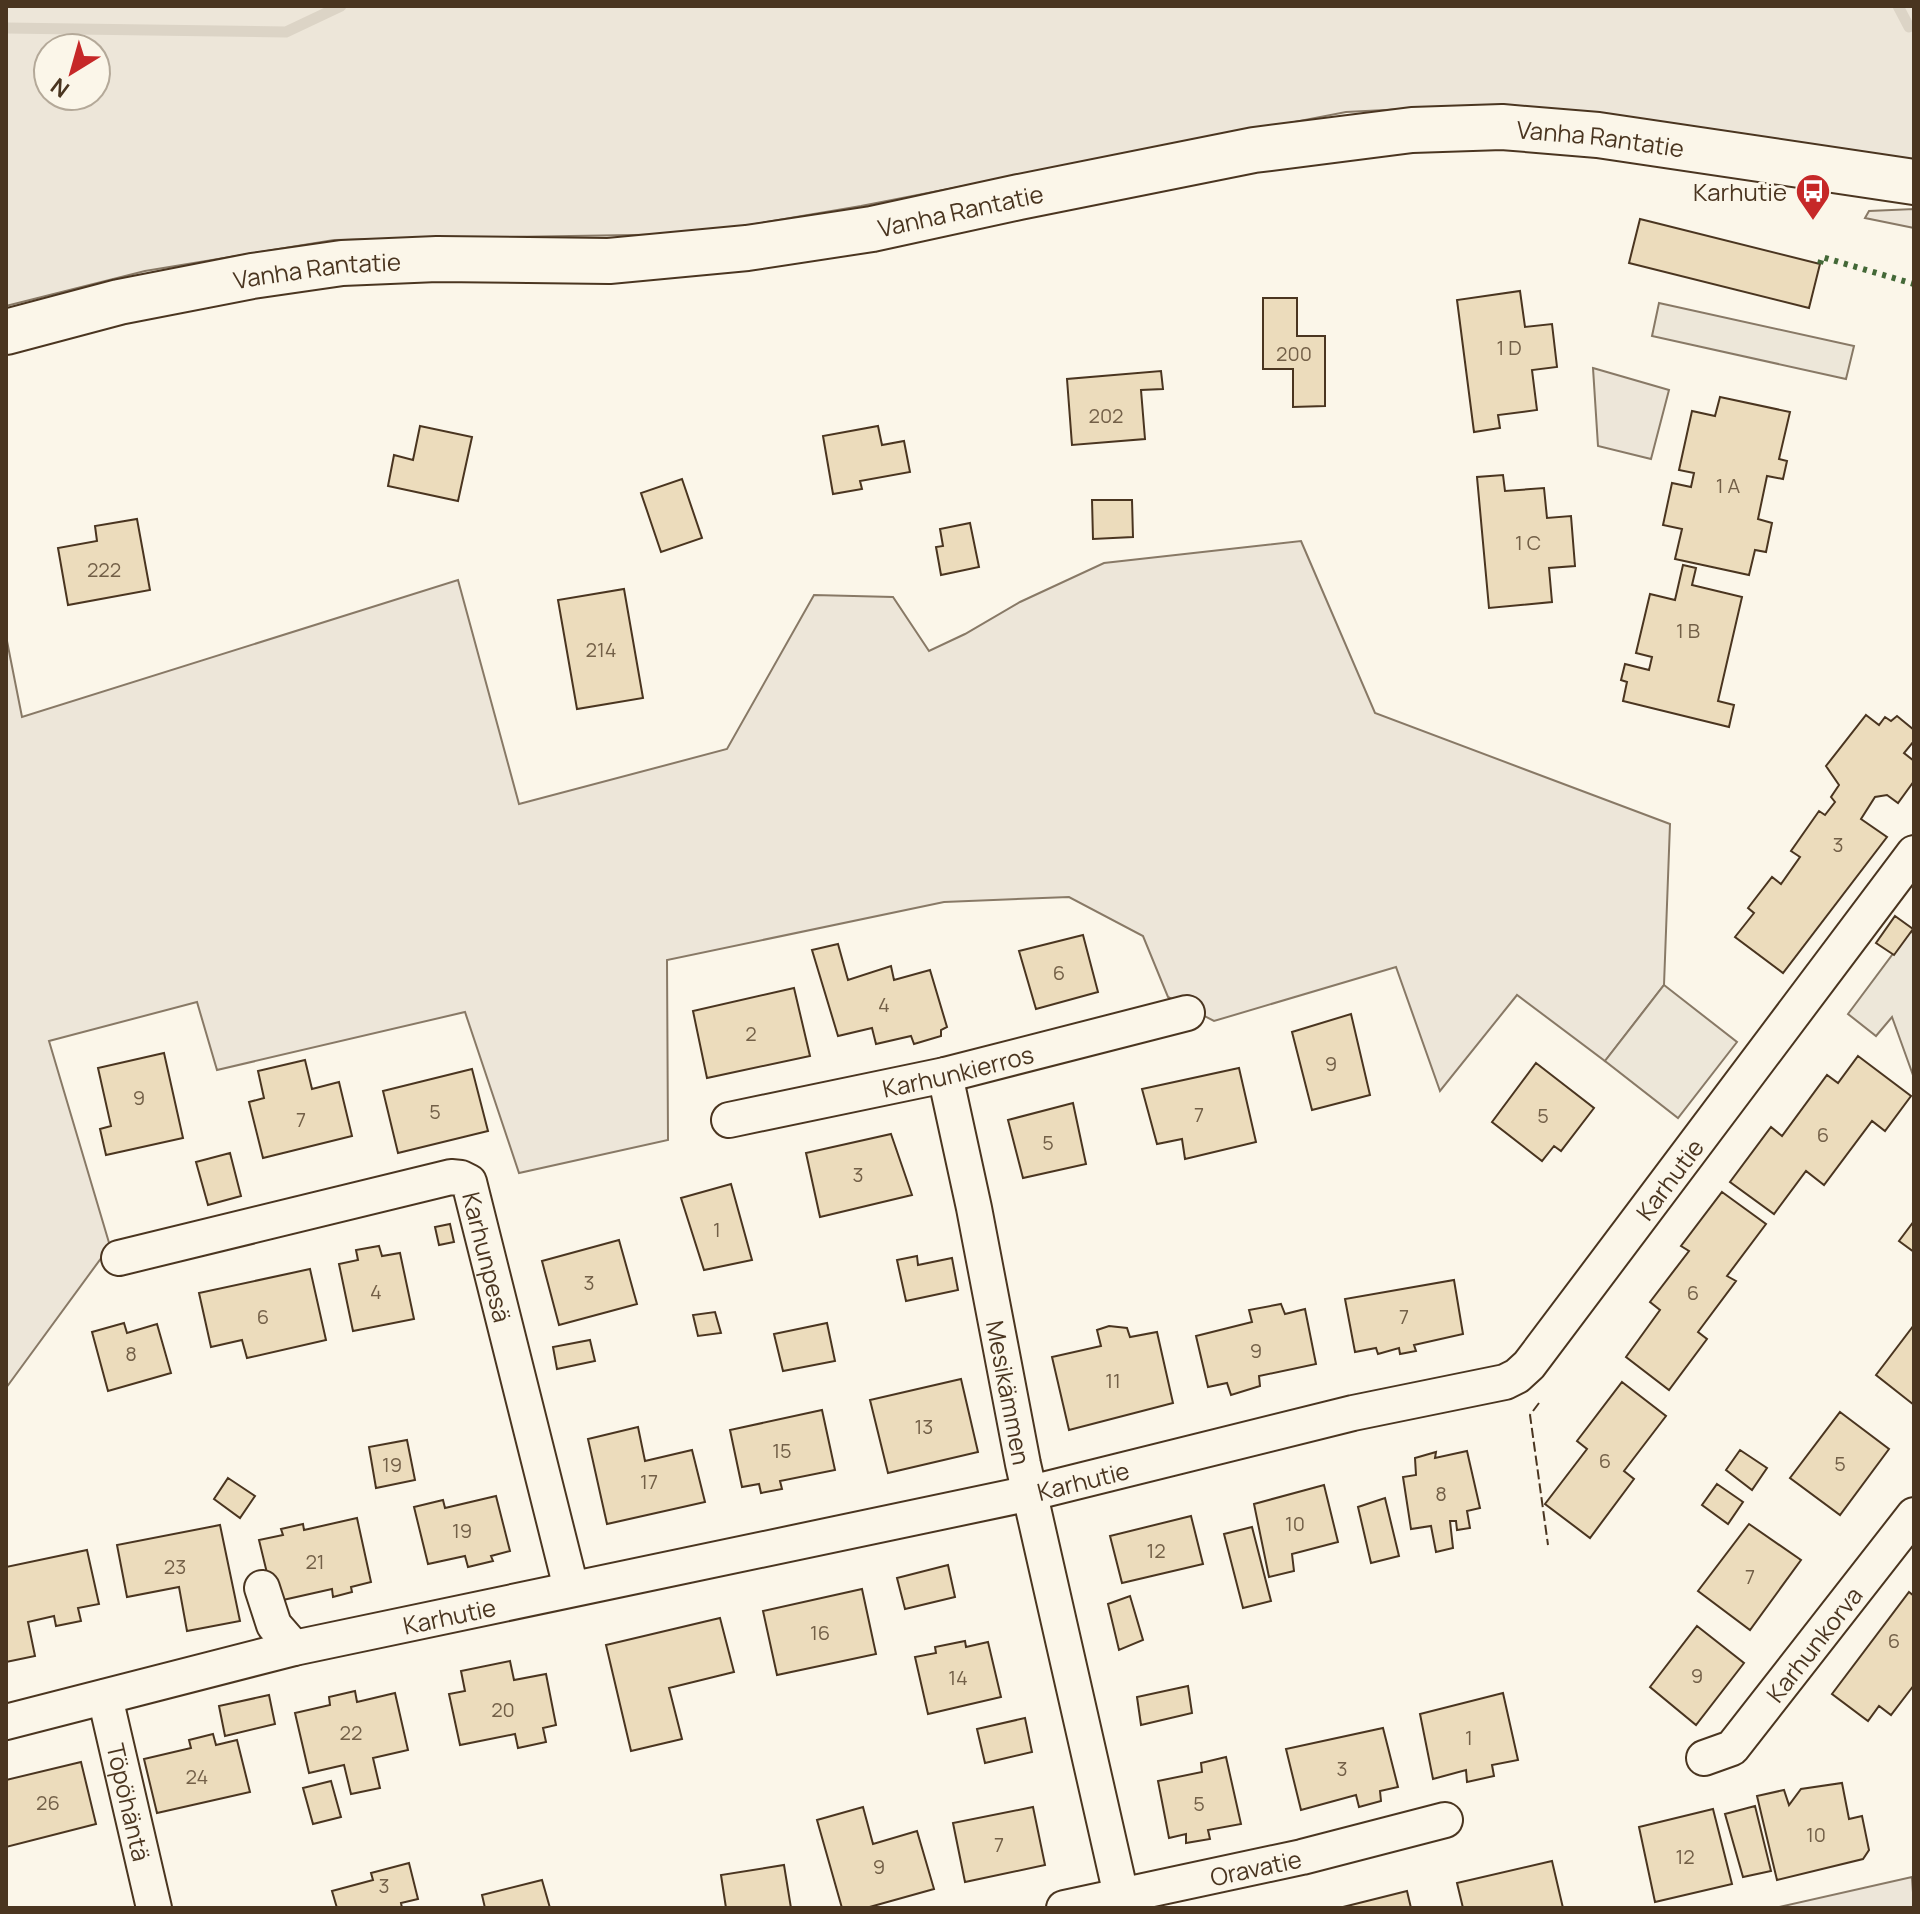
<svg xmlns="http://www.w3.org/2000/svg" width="1920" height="1914" viewBox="0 0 1920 1914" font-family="Manrope,sans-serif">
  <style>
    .green { fill: #ede6d9; stroke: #887966; stroke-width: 2; fill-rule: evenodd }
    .parking { fill: #ede7d9; stroke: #887966; stroke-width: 2 }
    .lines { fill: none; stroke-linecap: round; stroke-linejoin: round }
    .stream { stroke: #dcd4c6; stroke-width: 11 }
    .building { fill: #ecdcbc; stroke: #4a3520; stroke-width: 2 }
    .minor-casing { stroke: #4a3520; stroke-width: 38 }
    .secondary-casing { stroke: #4a3520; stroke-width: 48 }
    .minor { stroke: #fbf6e9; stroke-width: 34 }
    .secondary { stroke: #fbf6e9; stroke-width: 44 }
    .hedge { stroke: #436837; stroke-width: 6; stroke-dasharray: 4 6; stroke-linecap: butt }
    .fence { stroke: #4a3520; stroke-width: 2; stroke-dasharray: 10 4; stroke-linecap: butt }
    .labels { text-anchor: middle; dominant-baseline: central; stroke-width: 6; stroke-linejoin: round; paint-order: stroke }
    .number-label { font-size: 20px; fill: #725f47 }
    .street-label { font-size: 24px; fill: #4a3520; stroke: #fbf6e9 }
    .poi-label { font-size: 24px; fill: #4a3520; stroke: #fbf6e9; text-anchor: end }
  </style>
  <rect width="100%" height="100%" fill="#fbf6e9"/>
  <path class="green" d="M6 6H1914V161L1464 106 1346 112 861 206 696 234 334 240 145 271 6 306ZM48 48H96V96H48Z
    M1914 209V228L1865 218 1869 211Z
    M1593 368 1669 390 1651 459 1598 446Z
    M1301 541 1375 713 1670 824 1664 985 1605 1061 1517 995 1440 1091 1396 967 1214 1021 1168 997 1143 936 1069 897 944 902 667 960 668 1140 519 1173 465 1012 217 1070 197 1002 49 1041 110 1246 6 1388V636L22 717 458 580 519 804 727 749 814 595 893 597 929 651 965 634 1020 602 1104 563Z
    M1912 1877 1914 1908H1775Z"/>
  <path class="parking" d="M1659 303 1854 346 1846 379 1652 336Z
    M1910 931 1914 934V1078L1892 1017 1876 1036 1848 1014Z
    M1664 985 1737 1042 1678 1118 1605 1061Z"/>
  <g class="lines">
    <path class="stream" d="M1898 6 1909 27
      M6 28 286 32 341 6"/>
  </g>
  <path class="building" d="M1640 219 1820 264 1809 308 1629 263Z
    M1520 291 1525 327 1552 324 1557 367 1532 370 1537 410 1498 415 1500 428 1474 432 1457 300Z
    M1263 298H1297V336H1325V406L1293 407V369H1263Z
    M1161 371 1163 389 1141 390 1145 439 1072 445 1067 379Z
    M1720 397 1790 412 1779 459 1787 461 1783 479 1767 476 1758 519 1772 523 1766 552 1755 550 1749 575 1675 559 1682 529 1663 525 1672 483 1691 487 1694 473 1679 470 1692 411 1715 416Z
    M420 426 472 437 458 501 388 486 394 455 413 460Z
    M878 426 882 445 904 441 910 472 860 481 862 489 833 494 823 436Z
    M1503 475 1505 491 1544 488 1547 518 1571 516 1575 566 1549 568 1552 602 1489 608 1477 477Z
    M682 479 702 538 661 552 641 493Z
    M1092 500H1132L1133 537 1093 539Z
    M137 519 150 590 68 605 58 548 97 541 95 526Z
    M970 523 979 567 941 575 936 547 943 546 940 529Z
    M1683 565 1696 568 1692 585 1742 597 1718 701 1734 705 1729 727 1623 701 1627 682 1621 680 1625 664 1649 670 1652 657 1636 653 1650 594 1675 600Z
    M624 589 643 698 577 709 558 600Z
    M1866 715 1879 725 1885 717 1891 721 1897 716 1914 730V741L1904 753 1914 761V781L1898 803 1887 795 1875 797 1861 819 1887 837 1783 973 1735 937 1754 913 1748 908 1772 877 1781 884 1800 857 1791 851 1819 811 1825 815 1835 802 1831 797 1839 785 1826 766Z
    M1895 916 1913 929 1894 955 1876 943Z
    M1083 935 1098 992 1036 1009 1019 951Z
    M838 944 848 980 891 966 894 980 930 970 947 1027 941 1030V1036L914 1044 911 1036 876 1044 872 1028 838 1036 812 950Z
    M794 988 810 1056 707 1078 693 1011Z
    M1351 1014 1370 1095 1312 1110 1292 1032Z
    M164 1053 183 1138 106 1155 100 1129 111 1126 98 1068Z
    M1858 1056 1911 1096 1885 1131 1872 1121 1824 1185 1806 1171 1774 1214 1730 1182 1771 1127 1782 1136 1827 1075 1838 1083Z
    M305 1060 312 1089 339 1082 352 1136 263 1158 249 1102 264 1098 258 1071Z
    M1536 1063 1594 1108 1561 1151 1554 1146 1542 1161 1492 1122Z
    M1239 1068 1256 1142 1185 1159 1182 1139 1157 1144 1142 1089Z
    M472 1069 488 1131 398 1153 383 1091Z
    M1073 1103 1086 1164 1023 1178 1008 1120Z
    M891 1134 912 1195 820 1217 806 1153Z
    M230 1153 241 1196 208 1205 196 1162Z
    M731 1184 752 1260 704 1270 681 1198Z
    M1722 1192 1766 1224 1727 1276 1736 1281 1698 1332 1707 1339 1669 1390 1626 1357 1660 1310 1650 1302 1689 1251 1681 1246Z
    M1914 1221V1252L1899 1241Z
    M450 1224 454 1242 439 1245 435 1227Z
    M619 1240 637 1304 559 1325 542 1261Z
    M379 1246 382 1256 400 1253 414 1319 353 1331 339 1264 358 1260 356 1250Z
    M917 1256 918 1265 952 1258 958 1290 906 1301 897 1260Z
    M310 1269 326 1340 247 1358 242 1340 211 1347 199 1293Z
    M1454 1280 1463 1334 1414 1345 1416 1351 1400 1354 1399 1348 1378 1354 1376 1348 1355 1352 1345 1299Z
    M1281 1304 1285 1314 1305 1309 1316 1364 1259 1376 1260 1386 1231 1395 1227 1383 1208 1387 1196 1336 1252 1322 1249 1310Z
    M715 1312 721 1333 698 1336 693 1315Z
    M124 1323 127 1333 157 1324 171 1373 108 1391 92 1332Z
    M827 1323 835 1361 783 1371 774 1334Z
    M1914 1325V1405L1876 1375Z
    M1109 1326 1127 1328 1130 1337 1157 1332 1173 1403 1069 1430 1052 1357 1101 1346 1097 1330Z
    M590 1340 595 1361 557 1369 553 1347Z
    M961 1379 978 1452 888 1473 870 1400Z
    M1622 1382 1666 1416 1624 1471 1634 1479 1590 1538 1545 1504 1587 1449 1577 1441Z
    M822 1410 835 1470 780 1481 782 1489 761 1493 759 1484 742 1487 730 1430Z
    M1840 1412 1889 1449 1840 1515 1790 1478Z
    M638 1427 645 1461 692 1450 705 1502 607 1524 588 1439Z
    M407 1440 415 1480 376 1488 369 1447Z
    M1740 1450 1767 1468 1752 1490 1726 1470Z
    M1467 1451 1480 1508 1467 1511 1470 1528 1457 1530 1456 1521H1450L1453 1548 1436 1552 1431 1526 1411 1529 1403 1477 1416 1475 1415 1458 1436 1452 1435 1458Z
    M228 1478 255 1496 240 1518 214 1499Z
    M1717 1484 1743 1502 1728 1524 1702 1505Z
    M1324 1485 1338 1542 1292 1554 1294 1571 1269 1577 1254 1504Z
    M496 1496 510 1551 491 1556 493 1561 468 1567 465 1556 428 1564 414 1507 443 1500 445 1508Z
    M1385 1498 1399 1556 1371 1563 1358 1507Z
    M1191 1516 1203 1564 1122 1583 1110 1536Z
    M357 1518 371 1582 351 1587 352 1592 333 1597 332 1589 274 1602 259 1540 283 1535 281 1529 303 1524 304 1530Z
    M1749 1524 1801 1560 1750 1630 1698 1591Z
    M220 1525 240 1621 187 1631 179 1587 127 1597 117 1545Z
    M1252 1527 1271 1601 1243 1608 1224 1534Z
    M87 1550 99 1604 78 1608 81 1621 56 1626 54 1616 28 1622 35 1656 6 1662V1567Z
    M948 1565 955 1597 905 1609 897 1578Z
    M862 1589 876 1654 777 1675 763 1611Z
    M1909 1592 1914 1596V1685L1891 1715 1879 1706 1868 1721 1832 1694Z
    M1130 1596 1143 1640 1119 1650 1108 1604Z
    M720 1618 734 1672 669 1688 682 1739 631 1751 606 1645Z
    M1697 1626 1744 1663 1696 1725 1650 1687Z
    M965 1641 966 1647 988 1642 1001 1697 928 1714 915 1657 936 1653 935 1647Z
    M510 1661 514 1680 546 1674 556 1725 543 1728 546 1742 518 1748 515 1734 460 1745 449 1694 465 1691 461 1671Z
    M1188 1686 1192 1713 1141 1725 1137 1697Z
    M355 1691 357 1702 395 1693 408 1750 373 1758 380 1788 351 1794 344 1765 309 1773 295 1713 330 1705 329 1697Z
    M1503 1693 1518 1760 1492 1765 1494 1776 1467 1782 1466 1770 1433 1779 1420 1714Z
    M269 1695 275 1724 225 1736 219 1706Z
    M1025 1718 1032 1752 985 1763 977 1729Z
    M1383 1728 1398 1787 1380 1791 1381 1801 1359 1807 1356 1795 1301 1810 1286 1749Z
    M213 1734 216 1745 237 1740 250 1792 157 1813 144 1759 191 1748 189 1740Z
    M1226 1757 1241 1824 1208 1830 1210 1839 1186 1843V1834L1169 1838 1158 1781 1202 1772 1201 1763Z
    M81 1762 96 1824 6 1847V1780Z
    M331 1781 341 1817 313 1824 303 1788Z
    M1842 1783 1849 1819 1862 1816 1869 1850 1863 1859 1777 1880 1757 1796 1784 1790 1789 1805 1801 1789Z
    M1755 1806 1771 1871 1743 1877 1725 1814Z
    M863 1807 873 1844 917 1831 934 1889 866 1908H842L817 1820Z
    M1033 1807 1045 1865 965 1882 953 1823Z
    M1713 1809 1732 1884 1655 1902 1639 1827Z
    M1552 1861 1563 1908H1463L1457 1883Z
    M409 1863 418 1899 401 1903 402 1908H337L332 1891 373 1880 371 1873Z
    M784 1865 791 1908H726L721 1875Z
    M542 1880 550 1908H485L482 1895Z
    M1407 1891 1411 1908H1339Z"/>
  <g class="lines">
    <g class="minor-casing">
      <g id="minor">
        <path id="s1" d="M945 1075 974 1208 1023 1464 1121 1895"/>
        <path id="s2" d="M729 1120 945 1075 1187 1013"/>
        <path id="s3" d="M119 1258 451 1177 461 1178 469 1182 571 1588"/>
        <path d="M262 1588 274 1625 294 1648"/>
        <path id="s4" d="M105 1697 154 1908"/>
        <path id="s5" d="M6 1722 294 1648 1031 1493 1353 1413 1505 1382 1517 1376 1529 1365 1914 853"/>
        <path id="s6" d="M1704 1758 1732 1748 1914 1515"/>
        <path id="s7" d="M1064 1908 1302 1857 1445 1820"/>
      </g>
    </g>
    <g class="secondary-casing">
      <g id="secondary">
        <path id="s8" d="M6 332 119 302 252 276 342 263 437 259 609 261 747 248 872 229 1019 197 1254 150 1412 130 1502 127 1598 135 1914 182"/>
      </g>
    </g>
    <use href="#minor" class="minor"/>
    <use href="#secondary" class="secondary"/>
    <path class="hedge" d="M1820 264 1822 257 1914 284"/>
    <path class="fence" d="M1539 1403 1530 1415 1548 1545"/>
  </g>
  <defs>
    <g id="bus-pin" transform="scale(1.8)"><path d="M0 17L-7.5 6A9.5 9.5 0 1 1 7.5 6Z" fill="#c62828" stroke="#fbf6e9"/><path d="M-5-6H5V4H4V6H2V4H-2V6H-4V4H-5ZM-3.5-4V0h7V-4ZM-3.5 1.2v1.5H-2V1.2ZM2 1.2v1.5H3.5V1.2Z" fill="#fff"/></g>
  </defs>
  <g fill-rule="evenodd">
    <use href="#bus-pin" x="1813" y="191"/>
  </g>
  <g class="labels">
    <g class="number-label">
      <text x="1509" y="347">1 D</text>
      <text x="1294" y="353">200</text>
      <text x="1106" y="415">202</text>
      <text x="1728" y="485">1 A</text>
      <text x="1528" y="542">1 C</text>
      <text x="104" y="569">222</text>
      <text x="1688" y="630">1 B</text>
      <text x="601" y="649">214</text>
      <text x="1838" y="844">3</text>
      <text x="1059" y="972">6</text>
      <text x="884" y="1004">4</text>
      <text x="751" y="1033">2</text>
      <text x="1331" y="1063">9</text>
      <text x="139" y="1097">9</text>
      <text x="435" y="1111">5</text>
      <text x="1199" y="1114">7</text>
      <text x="1543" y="1115">5</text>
      <text x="301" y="1119">7</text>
      <text x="1823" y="1134">6</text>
      <text x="1048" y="1142">5</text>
      <text x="858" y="1174">3</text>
      <text x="717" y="1229">1</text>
      <text x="589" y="1282">3</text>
      <text x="376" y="1291">4</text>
      <text x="1693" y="1292">6</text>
      <text x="263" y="1316">6</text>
      <text x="1404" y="1316">7</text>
      <text x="1256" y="1350">9</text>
      <text x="131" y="1353">8</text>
      <text x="1113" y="1380">11</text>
      <text x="924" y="1426">13</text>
      <text x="782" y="1450">15</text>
      <text x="1605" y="1460">6</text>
      <text x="1840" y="1463">5</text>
      <text x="392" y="1464">19</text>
      <text x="649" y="1481">17</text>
      <text x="1441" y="1493">8</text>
      <text x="1295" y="1523">10</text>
      <text x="462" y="1530">19</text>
      <text x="1156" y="1550">12</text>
      <text x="315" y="1561">21</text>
      <text x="175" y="1566">23</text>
      <text x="1750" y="1576">7</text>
      <text x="820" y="1632">16</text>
      <text x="1894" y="1640">6</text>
      <text x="1697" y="1675">9</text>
      <text x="958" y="1677">14</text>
      <text x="503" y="1709">20</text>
      <text x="351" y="1732">22</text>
      <text x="1469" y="1737">1</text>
      <text x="1342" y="1768">3</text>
      <text x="197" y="1776">24</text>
      <text x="48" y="1802">26</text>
      <text x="1199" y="1803">5</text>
      <text x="1816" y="1834">10</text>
      <text x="999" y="1844">7</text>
      <text x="1685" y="1856">12</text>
      <text x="879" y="1866">9</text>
      <text x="384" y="1885">3</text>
    </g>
    <g class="street-label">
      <text stroke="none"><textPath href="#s8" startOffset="1614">Vanha Rantatie</textPath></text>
      <text stroke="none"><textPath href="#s8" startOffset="966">Vanha Rantatie</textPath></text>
      <text stroke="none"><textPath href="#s8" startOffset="318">Vanha Rantatie</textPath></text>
      <text stroke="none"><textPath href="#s2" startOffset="234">Karhunkierros</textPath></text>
      <text stroke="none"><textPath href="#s5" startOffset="1800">Karhutie</textPath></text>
      <text stroke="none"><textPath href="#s3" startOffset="438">Karhunpesä</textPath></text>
      <text stroke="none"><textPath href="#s1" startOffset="324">Mesikämmen</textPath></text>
      <text stroke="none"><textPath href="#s5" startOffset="1104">Karhutie</textPath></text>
      <text stroke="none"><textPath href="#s5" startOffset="456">Karhutie</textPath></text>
      <text stroke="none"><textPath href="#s6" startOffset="162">Karhunkorva</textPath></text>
      <text stroke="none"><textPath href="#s4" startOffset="108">Töpöhäntä</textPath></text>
      <text stroke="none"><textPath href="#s7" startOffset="196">Oravatie</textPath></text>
    </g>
    <g class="poi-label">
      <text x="1787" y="191">Karhutie</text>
    </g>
  </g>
  <rect width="1920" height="1914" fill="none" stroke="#4a3520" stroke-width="16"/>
  <g transform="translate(72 72) rotate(217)"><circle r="38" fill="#fbf6e9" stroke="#b4a999" stroke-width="2"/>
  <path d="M0-6L14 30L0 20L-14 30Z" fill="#c62828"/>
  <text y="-12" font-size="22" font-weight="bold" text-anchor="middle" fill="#4a3520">N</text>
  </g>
</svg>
